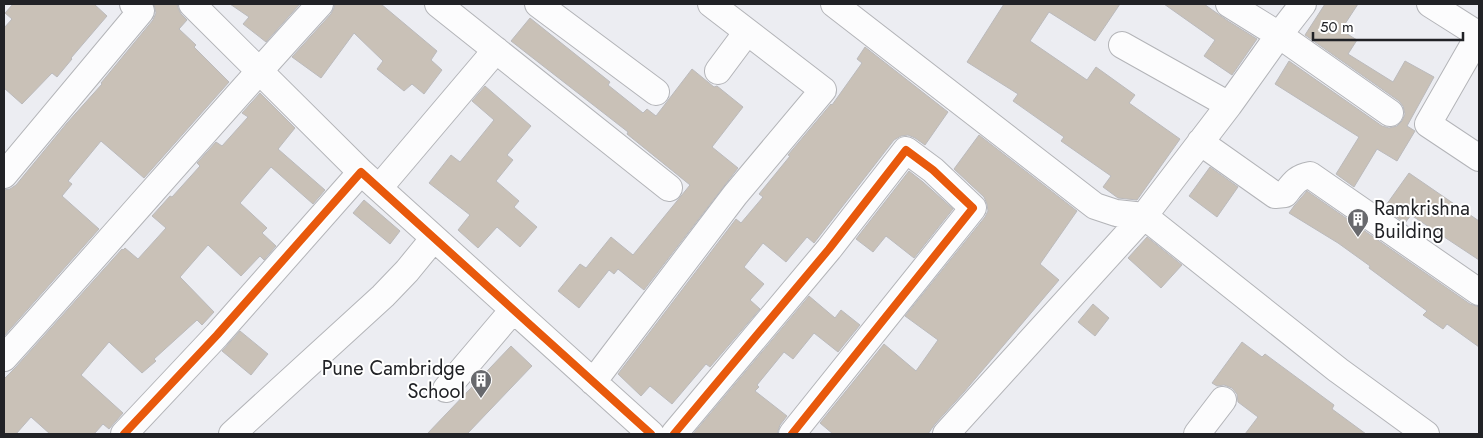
<svg xmlns="http://www.w3.org/2000/svg" width="1483" height="438" viewBox="0 0 1483 438" font-family="Jost,sans-serif">
  <style>
    .building { fill: #c9c1b7; stroke: #bbbabc }
    .lines { fill: none; stroke-linecap: round; stroke-linejoin: round }
    .minor-casing { stroke: #b3b4b8; stroke-width: 28 }
    .minor { stroke: #fcfcfd; stroke-width: 26 }
    .cycleway-casing { stroke: #fff; stroke-width: 11 }
    .cycleway { stroke: #e8590c; stroke-width: 8 }
    .labels { text-anchor: middle; dominant-baseline: central; stroke-width: 4; stroke-linejoin: round; paint-order: stroke }
    .poi-label { font-size: 20px; fill: #212226; stroke: #fff; text-anchor: start }
  </style>
  <rect width="100%" height="100%" fill="#ecedf2"/>
  <path class="building" d="M13 4H94L107 16 71 58 72 59 57 77 52 73 22 104 4 88V28L12 19 5 13Z
    M154 4H177L178 8 181 14 187 20 179 29 196 45 194 47 229 82 144 178 101 141 68 181 72 184 62 196 99 229 4 336V190L10 189 16 185 67 123 102 84 101 83 153 20 156 13Z
    M230 4H300L266 42 243 24 249 17Z
    M335 4H381L437 51 431 60 442 70 424 94 412 84 404 91 377 69 383 61 354 33 321 78 292 57 331 14 334 8Z
    M1004 4H1120L1095 41 1049 12 1030 41 1087 80 1096 67 1135 95 1129 103 1180 139 1137 200 1118 198 1103 187 1111 176 1061 141 1064 137 1013 101 1018 94 967 62Z
    M1164 4H1204L1228 21 1257 39 1232 75 1204 56 1215 40Z
    M1325 4H1358L1341 30 1357 40 1348 54 1393 82 1405 61 1434 77 1407 126 1415 131 1397 161 1377 149 1354 187 1336 174 1359 137 1275 84 1289 61 1382 126 1389 128 1397 126 1402 121 1405 114 1403 106 1399 101 1305 35Z
    M530 18 610 82 608 85 643 113 647 109 656 116 692 69 714 87 717 86 743 107 712 147 738 168 644 290 618 269 614 274 609 270 579 308 558 291 580 264 586 268 611 237 633 255 690 185 627 134 628 132 511 41Z
    M865 47 948 112 925 145 915 138 908 135 901 136 894 140 814 243 807 237 786 262 763 243 744 267 764 284 750 300 760 309 710 367 706 364 672 404 650 386 641 396 618 374 736 219 741 223 763 197 759 194 790 156 788 155 831 104 832 105 862 63 857 59Z
    M485 86 531 126 507 155 513 160 496 181 519 201 514 207 537 227 520 247 497 227 478 248 458 230 470 215 429 183 451 155 460 162 494 120 472 101Z
    M260 93 295 128 278 149 325 190 313 204 271 167 240 203 267 228 262 233 276 246 264 260 260 256 241 276 208 245 180 277 214 312 202 325 197 320 154 359 156 361 142 373 109 342 81 375 123 413 109 429 103 424 94 434H50L31 417 16 434H4V379L15 368 122 249 123 250 125 248 138 259 166 228 152 216 170 196 172 197 200 166 197 163 216 142 222 146 248 117 242 113Z
    M979 135 1077 211 1040 264 1059 280 964 392 935 424 928 434H833L820 423 884 344 916 371 938 340 905 316 985 217 988 211 987 204 984 197 954 169Z
    M1210 167 1238 187 1217 217 1189 196Z
    M909 171 923 182 953 209 914 258 886 236 873 252 856 239Z
    M1409 173 1479 221V260L1411 215 1405 223 1384 208Z
    M1307 191 1470 304 1479 307V347L1447 324 1443 329 1423 315 1427 311 1369 268 1370 266 1338 243 1289 213 1294 206Z
    M364 200 400 231 390 244 353 213Z
    M1147 237 1182 265 1161 288 1128 258Z
    M809 296 835 318 841 310 860 325 838 352 814 333 793 359 784 352 757 385 759 387 755 391 787 416 780 425 777 434H693Z
    M1093 304 1109 318 1095 336 1078 322Z
    M240 331 268 354 251 375 222 351Z
    M1242 342 1262 357 1265 354 1334 405 1332 409 1366 434H1245L1258 417 1238 402 1237 394 1232 388 1224 385 1217 386 1212 383Z
    M511 346 532 366 467 434H427Z"/>
  <g class="lines">
    <g class="minor-casing">
      <path id="minor" d="M192 4 361 172
        M438 4 669 188
        M538 4 656 92
        M834 4 1095 206 1116 213 1144 216 1338 370 1426 434
        M1229 4 1279 35 1390 113
        M1430 4 1479 35
        M1479 35 1428 124 1479 158
        M1122 45 1229 105
        M718 71 747 32
        M1200 142 1275 195 1285 194C1293 184 1297 177 1310 175L1479 292
        M4 175 141 11 133 4
        M379 188 496 50
        M4 358C110 241 213 121 320 4
        M593 382 735 195 823 90 711 4
        M446 389 513 310
        M124 434 217 335 361 172 651 434
        M232 434 383 296 407 271 434 238
        M674 434 829 249 906 150 933 170 973 208 792 434
        M946 434 1144 216 1229 105 1279 35 1303 4
        M1197 434 1223 400"/>
    </g>
    <use href="#minor" class="minor"/>
    <g class="cycleway-casing">
      <path id="cycleway" d="M124 434 217 335 361 172 651 434
        M674 434 829 249 906 150 933 170 973 208 792 434"/>
    </g>
    <use href="#cycleway" class="cycleway"/>
  </g>
  <defs>
    <g id="building-pin" transform="scale(1.125)"><path d="M0 17L-7.5 6A9.5 9.5 0 1 1 7.5 6Z" fill="#68696d" stroke="#fff"/><path d="M-4-6H4V6H1V3H-1V6H-4ZM-2.5-4.3h1.7v1.8h-1.7ZM.8-4.3h1.7v1.8H.8ZM-2.5-1h1.7V.8h-1.7ZM.8-1h1.7V.8H.8Z" fill="#fff"/></g>
  </defs>
  <g fill-rule="evenodd">
    <use href="#building-pin" x="1358" y="219"/>
    <use href="#building-pin" x="481" y="380"/>
  </g>
  <g class="labels">
    <g class="poi-label">
      <text x="1374" y="208">Ramkrishna<tspan x="1374" dy="23">Building</tspan></text>
      <text x="465" y="368" text-anchor="end">Pune Cambridge<tspan x="465" dy="23">School</tspan></text>
    </g>
  </g>
  <rect width="1483" height="438" fill="none" stroke="#212226" stroke-width="10"/>
  <path d="M1313 32v8h150v-8" fill="none" stroke="#212226" stroke-width="2.5"/>
  <text x="1320" y="32" font-size="15" fill="#212226" stroke="#ffffff" stroke-width="4" paint-order="stroke">50 m</text>
</svg>
